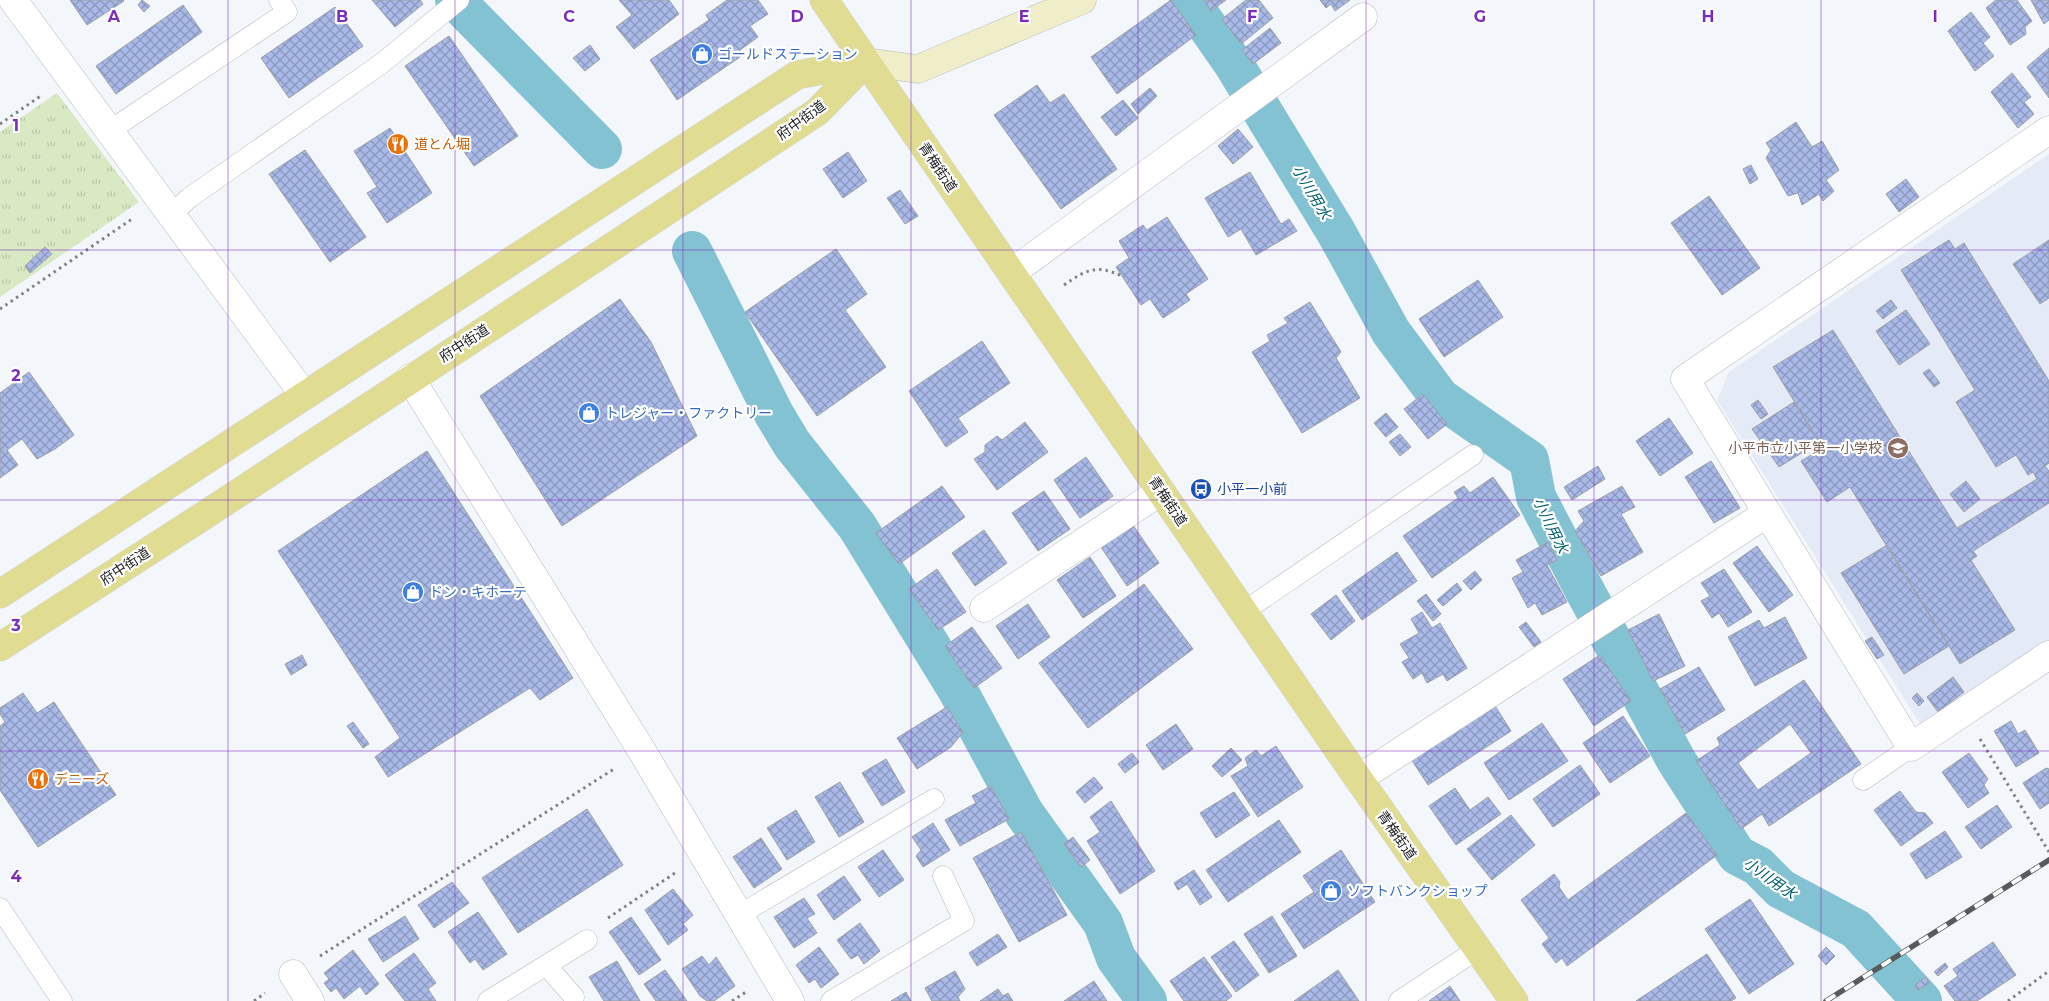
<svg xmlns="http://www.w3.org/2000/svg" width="2049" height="1001" viewBox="0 0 2049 1001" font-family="Montserrat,'Noto Sans JP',sans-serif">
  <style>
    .built { fill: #e5eaf7 }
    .park { fill: url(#park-tufts) }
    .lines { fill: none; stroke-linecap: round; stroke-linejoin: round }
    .canal { stroke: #83c2d3; stroke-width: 40 }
    .building { fill: url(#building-cross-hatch); stroke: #9c9fa4; fill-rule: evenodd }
    .lane-casing { stroke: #b7b9be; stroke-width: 21 }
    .street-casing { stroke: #b7b9be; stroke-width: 29 }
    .secondary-casing { stroke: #b7b9be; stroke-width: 29 }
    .primary-casing { stroke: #d3d3d3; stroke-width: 29 }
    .path { stroke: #818286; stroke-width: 3; stroke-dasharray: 2.5 4; stroke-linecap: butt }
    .lane { stroke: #fff; stroke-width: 20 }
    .street { stroke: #fff; stroke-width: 28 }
    .secondary { stroke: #efeec9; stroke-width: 28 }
    .primary { stroke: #e0dd92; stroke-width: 28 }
    .rail-casing { stroke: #5a5a5d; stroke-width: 5.5 }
    .rail { stroke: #fff; stroke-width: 4; stroke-dasharray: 11; stroke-linecap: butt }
    .grid { fill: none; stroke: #7b2cbf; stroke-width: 1; stroke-opacity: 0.55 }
    .labels { text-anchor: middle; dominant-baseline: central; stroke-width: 4.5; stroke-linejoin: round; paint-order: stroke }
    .shop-label { font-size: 14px; fill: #366cbe; stroke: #fff; text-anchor: start }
    .street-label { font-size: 14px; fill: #212123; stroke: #fff }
    .food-label { font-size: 14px; fill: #c56008; stroke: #fff; text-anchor: start }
    .education-label { font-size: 14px; fill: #785e54; stroke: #fff; text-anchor: end }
    .transit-label { font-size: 14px; fill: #164399; stroke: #fff; text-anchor: start }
    .water-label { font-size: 15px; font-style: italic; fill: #046071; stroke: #fff }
    .grid-label { font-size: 16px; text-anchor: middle; font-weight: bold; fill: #7b2cbf; stroke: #fff; stroke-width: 4.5; stroke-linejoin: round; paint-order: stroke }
  </style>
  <defs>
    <pattern id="park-tufts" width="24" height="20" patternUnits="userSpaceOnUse" patternTransform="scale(1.25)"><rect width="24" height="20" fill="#d8e9c3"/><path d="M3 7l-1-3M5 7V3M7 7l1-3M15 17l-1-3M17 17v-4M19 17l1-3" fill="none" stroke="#b9c8a7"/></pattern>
    <pattern id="building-cross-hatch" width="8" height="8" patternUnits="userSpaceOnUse" patternTransform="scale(1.25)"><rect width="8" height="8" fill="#a9bae8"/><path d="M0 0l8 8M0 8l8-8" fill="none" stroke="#8997bc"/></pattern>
  </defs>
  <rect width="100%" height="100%" fill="#f3f6fb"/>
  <path class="built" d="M2049 154V642L1922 727 1717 400 1729 372Z"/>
  <path class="park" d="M57 93 139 202 0 297V132Z"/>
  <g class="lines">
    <path class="canal" d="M455 0 602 149
      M1189 0 1233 63 1336 232 1391 332 1440 398 1529 460 1536 497 1585 591 1676 760 1737 855 1758 866 1781 889 1856 929 1922 1001
      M692 251 774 414 792 444 857 526 957 689 1024 813 1103 923 1116 958 1147 1001"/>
  </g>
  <path class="building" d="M70 0H123L124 1 87 25Z
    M142 0 150 6 144 12 138 5Z
    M372 0H420L423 4 395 27Z
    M619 0H669L679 14 634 49 616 27 632 15Z
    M727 0H758L768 14 750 26 758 37 740 50V57L677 100 650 60 709 20 706 15Z
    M1171 0 1196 35 1117 94 1091 57Z
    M1204 0H1226L1211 11Z
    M1246 0H1259L1273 18 1241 44 1222 19Z
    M1320 0H1350L1335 11 1331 4 1326 8Z
    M1996 0H2017L2032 21 2025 27 2026 34 2010 45 1986 8Z
    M2031 0H2049V20L2044 24Z
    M183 5 202 32 116 94 96 66Z
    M335 7 363 46 289 98 261 58Z
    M1971 12 1990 37 1983 43 1994 56 1975 71 1948 31Z
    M1270 28 1281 43 1253 64 1242 50Z
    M449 36 518 136 474 166 405 66Z
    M590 45 600 59 585 71 573 58Z
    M2049 48V98L2027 67Z
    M2012 73 2031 97 2024 102 2034 114 2018 128 1991 92Z
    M1037 85 1050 103 1064 94 1117 169 1061 209 994 115Z
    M1150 88 1157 96 1138 114 1131 104Z
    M1123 100 1138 118 1116 136 1101 117Z
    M1796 122 1812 147 1822 141 1839 170 1826 180 1834 191 1823 201 1819 194 1802 205 1798 193 1788 196 1766 158 1771 150 1766 143Z
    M390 128 432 193 387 223 367 193 377 187 354 151Z
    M1238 129 1253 147 1233 164 1218 146Z
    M305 150 366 237 330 262 269 174Z
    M848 152 867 181 843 198 823 169Z
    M1751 165 1758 179 1750 184 1743 169Z
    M1250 172 1281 224 1289 219 1297 231 1256 255 1241 229 1228 237 1205 198Z
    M1906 179 1919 197 1899 212 1886 194Z
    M900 190 918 216 905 224 887 198Z
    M1709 196 1760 268 1722 295 1671 223Z
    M1167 217 1208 279 1186 294 1190 300 1163 318 1150 299 1141 305 1116 267 1129 258 1119 241 1143 225 1147 230Z
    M1949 240 1955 249 1964 243 2049 381V463L2045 466 2049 471V503L1973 551 1977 556 1971 560 2015 630 1960 664 1850 487 1827 502 1801 461 1823 448 1773 367 1833 330 1957 528 2037 479 2033 472 2028 475 2016 455 1996 467 1956 402 1975 390 1901 270Z
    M2049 240V298L2040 304 2013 264Z
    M45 247 52 254 30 273 25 266Z
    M836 249 867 294 845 310 886 367 817 416 745 312Z
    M1478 280 1503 317 1444 357 1419 319Z
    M620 299 651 342 697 436 562 526 480 396Z
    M1891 300 1897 308 1883 319 1876 311Z
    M1310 302 1341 352 1336 358 1360 398 1302 433 1252 352 1270 341 1267 335 1288 323 1284 318Z
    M1906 310 1930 344 1899 365 1876 331Z
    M982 341 1010 383 958 418 968 432 946 447 909 391Z
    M1929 369 1940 383 1934 387 1923 373Z
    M29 372 74 435 55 449 37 459 22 439 7 450 18 465 0 478V393Z
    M1423 394 1447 424 1428 439 1404 409Z
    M1758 400 1768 414 1761 419 1751 405Z
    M1794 402 1819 442 1779 467 1752 429Z
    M1386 413 1398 427 1386 437 1374 423Z
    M1669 418 1693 453 1660 476 1636 441Z
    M1025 422 1048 452 997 490 974 459 985 452V445L997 436 1002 440Z
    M1400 434 1411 447 1400 456 1389 442Z
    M427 451 573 678 540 700 530 688 388 777 375 757 400 738 278 551Z
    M1086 457 1113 496 1080 518 1054 480Z
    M1711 461 1740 508 1714 523 1685 477Z
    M1598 466 1605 479 1572 500 1564 487Z
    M1493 477 1520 515 1432 578 1403 536 1458 498 1454 492 1464 486 1470 493Z
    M1966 481 1980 499 1964 512 1950 494Z
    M942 486 965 517 899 564 876 533Z
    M1622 486 1635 507 1621 514 1643 552 1601 576 1575 531 1584 521 1578 511Z
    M1044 491 1070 529 1038 551 1012 513Z
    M1133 525 1159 563 1127 586 1101 547Z
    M984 530 1007 563 975 586 952 553Z
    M1548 542 1557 560 1547 565 1567 602 1542 615 1535 603 1528 608 1512 578 1523 572 1516 560Z
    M1887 545 1949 646 1904 674 1841 573Z
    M1757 546 1793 595 1769 612 1733 563Z
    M1397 552 1417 581 1362 620 1342 591Z
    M1090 557 1116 596 1083 618 1057 580Z
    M937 569 966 612 938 630 909 589Z
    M1724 569 1752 612 1728 627 1719 613 1712 618 1701 601 1710 596 1701 583Z
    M1475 571 1482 580 1471 590 1463 581Z
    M1457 583 1462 590 1443 606 1437 600Z
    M1144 584 1193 649 1088 728 1039 663Z
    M1426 594 1441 614 1433 621 1417 601Z
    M1336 595 1355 621 1331 640 1311 614Z
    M1028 604 1050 637 1018 659 996 626Z
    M1422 612 1432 628 1440 623 1467 668 1447 681 1443 674 1427 683 1422 673 1413 679 1402 662 1409 658 1400 644 1419 633 1411 619Z
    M1659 614 1685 666 1653 681 1628 630Z
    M1785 617 1807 658 1755 686 1728 637 1759 620 1764 628Z
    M1526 622 1541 642 1534 647 1519 627Z
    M972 627 1002 668 974 688 945 646Z
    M1872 637 1884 655 1877 659 1865 641Z
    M302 655 307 665 291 675 285 664Z
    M1600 655 1631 701 1594 726 1563 679Z
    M1699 667 1725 710 1685 734 1660 689Z
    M1953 677 1964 692 1938 712 1927 697Z
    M1804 680 1861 764 1769 826 1762 814 1741 829 1696 761 1720 745 1717 738ZM1790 724 1811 753 1758 790 1738 763Z
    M23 693 37 713 54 702 116 795 38 847 0 790V726L5 722 0 714V708Z
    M1917 693 1924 701 1919 706 1912 698Z
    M1492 701 1511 731 1428 785 1409 756Z
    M947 707 963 732 951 747 917 769 897 738Z
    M1623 716 1650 756 1610 783 1583 743Z
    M2011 721 2018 734 2025 730 2039 753 2016 767 1994 731Z
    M353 722 369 744 363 748 347 726Z
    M1542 723 1568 761 1509 800 1484 763Z
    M1176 724 1193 749 1163 770 1146 745Z
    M1276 746 1303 787 1258 817 1231 776 1248 766 1245 758 1256 750 1261 756Z
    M1231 748 1242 760 1222 777 1212 766Z
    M1132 753 1139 762 1125 773 1118 764Z
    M1969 753 1988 779 1984 785 1989 793 1968 808 1942 772Z
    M886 759 905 792 882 806 862 773Z
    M1580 765 1600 794 1553 827 1533 799Z
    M2046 768 2049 769V803L2040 809 2023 783Z
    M1094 777 1103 788 1085 803 1076 792Z
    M840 782 864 822 839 837 815 797Z
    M991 786 1009 819 960 846 945 820 976 803 972 796Z
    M1455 788 1470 810 1488 797 1501 814 1456 845 1429 806Z
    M1900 791 1916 812 1925 813 1933 823 1901 846 1874 810Z
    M1234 792 1250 815 1216 838 1200 813Z
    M1111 801 1155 871 1120 894 1087 841 1100 832 1090 817Z
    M1997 805 2012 827 1981 849 1965 827Z
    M587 809 623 865 518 933 482 878Z
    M796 810 815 842 787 860 767 828Z
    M1686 813 1717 855 1567 966 1562 958 1556 963 1542 944 1549 938 1521 900 1554 874 1560 882 1559 887 1568 900Z
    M1511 815 1535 845 1492 880 1467 849Z
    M1279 820 1301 852 1228 902 1206 870Z
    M933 823 950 850 923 867 916 856 921 850 912 837Z
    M1945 831 1962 857 1926 879 1910 854Z
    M1021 832 1067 915 1019 942 973 858Z
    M1073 837 1090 860 1081 867 1064 844Z
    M761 838 782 869 754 888 733 857Z
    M883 850 904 880 879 897 858 867Z
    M1341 850 1375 902 1304 949 1281 914 1314 892 1303 876Z
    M1194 870 1212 897 1200 905 1187 884 1178 890 1174 883Z
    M844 876 861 900 834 920 817 895Z
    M452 882 469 903 434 928 418 905Z
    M673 889 693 915 683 924 688 930 668 945 645 910Z
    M804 898 815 914 807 918 817 933 794 948 774 917Z
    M1750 899 1794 964 1749 994 1705 929Z
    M478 912 507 954 483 970 475 959 470 963 448 932Z
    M405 916 419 939 383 962 368 939Z
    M1272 916 1297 956 1269 973 1244 934Z
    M631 917 661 960 639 975 609 932Z
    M860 923 880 951 864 964 858 955 851 959 837 940Z
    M998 934 1007 947 977 966 969 953Z
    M1234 941 1259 975 1236 992 1211 957Z
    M1993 942 2016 975 1977 1001H1955L1944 986 1958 976 1953 969Z
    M819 947 839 974 821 988 815 979 809 983 796 965Z
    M1826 947 1835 956 1826 965 1818 956Z
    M353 950 379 984 366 995 360 986 344 999 336 988 331 992 324 983 329 979 324 973Z
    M414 953 436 983 428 989 436 1001H405L385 975Z
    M1707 954 1736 998 1731 1001H1636Z
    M702 956 709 965 716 957 735 986 714 1001H707L700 996 682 969Z
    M1204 957 1232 996 1226 1001H1184L1170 981Z
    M617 961 640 1001H604L589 977Z
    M1945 963 1948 967 1938 976 1934 972Z
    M665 970 687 1001H656L644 984Z
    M1338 970 1359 1001H1294Z
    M955 971 965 989 958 997 960 1001H932L925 988Z
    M1926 977 1929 983 1918 990 1915 985Z
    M1094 981 1107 1001H1064Z
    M1450 986 1460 1001H1429Z
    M998 989 1003 996 1008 993 1013 1001H980Z
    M906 992 911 1001H891Z"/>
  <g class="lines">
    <g class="lane-casing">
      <path id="lane" d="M109 131 287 12 279 0
        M171 215 189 198 381 64 459 0
        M1243 612 1473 455
        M1863 780 1911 747
        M0 908 62 1001
        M739 915 934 799
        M546 965 574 997
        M488 1001 587 940
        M831 1001 964 921 943 876
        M1399 1001 1478 949"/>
    </g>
    <g class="street-casing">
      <path id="street" d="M13 0 304 395
        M2049 130 1685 379 1911 747 2049 655
        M1011 273 1363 17
        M410 378 642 751 790 1001
        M984 608 1161 491
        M1358 779 1766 514
        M293 974 310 1001"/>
    </g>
    <g class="secondary-casing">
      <path id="secondary" d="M866 62 918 69 1082 0"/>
    </g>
    <g class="primary-casing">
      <path id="primary" d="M824 0 1339 751 1514 1001
        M0 594 797 75 866 62
        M0 647 214 509 817 112 866 62"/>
    </g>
    <path class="path" d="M0 124 42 95
      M1064 285C1086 270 1096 264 1122 276
      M0 309 132 219
      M1980 739 2049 852
      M608 918 675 873
      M320 956 614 769
      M254 1001 265 993
      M732 1001 746 992
      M2008 1001 2049 971"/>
    <use href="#lane" class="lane"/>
    <use href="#street" class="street"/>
    <use href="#secondary" class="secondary"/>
    <use href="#primary" class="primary"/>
    <g class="rail-casing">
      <path id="rail" d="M1826 1001 2049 860"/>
    </g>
    <use href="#rail" class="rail"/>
  </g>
  <path class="grid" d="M228 0V1001M455 0V1001M683 0V1001M911 0V1001M1138 0V1001M1366 0V1001M1594 0V1001M1821 0V1001M0 250H2049M0 500H2049M0 751H2049"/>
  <defs>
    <g id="shop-disc" transform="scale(1.125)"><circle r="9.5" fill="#3f7fe0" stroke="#fff"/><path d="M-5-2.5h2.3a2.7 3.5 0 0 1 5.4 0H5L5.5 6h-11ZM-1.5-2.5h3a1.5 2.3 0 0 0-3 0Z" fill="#fff"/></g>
    <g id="restaurant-disc" transform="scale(1.125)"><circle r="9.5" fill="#e8710a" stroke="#fff"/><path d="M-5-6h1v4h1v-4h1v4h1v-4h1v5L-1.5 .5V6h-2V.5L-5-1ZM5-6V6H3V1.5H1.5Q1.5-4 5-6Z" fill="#fff"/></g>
    <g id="school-disc" transform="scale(1.125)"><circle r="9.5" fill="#8d6e63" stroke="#fff"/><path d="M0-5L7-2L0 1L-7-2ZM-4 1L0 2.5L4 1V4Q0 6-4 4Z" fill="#fff"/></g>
    <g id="bus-disc" transform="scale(1.125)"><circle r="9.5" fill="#1a4fb4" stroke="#fff"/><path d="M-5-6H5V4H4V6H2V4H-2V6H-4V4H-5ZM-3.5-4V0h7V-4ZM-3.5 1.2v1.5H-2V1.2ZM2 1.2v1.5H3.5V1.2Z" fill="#fff"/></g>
  </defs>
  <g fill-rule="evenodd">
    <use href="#shop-disc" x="702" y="54"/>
    <use href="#restaurant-disc" x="398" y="144"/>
    <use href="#shop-disc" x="589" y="413"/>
    <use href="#school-disc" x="1898" y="448"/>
    <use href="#bus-disc" x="1201" y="489"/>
    <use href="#shop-disc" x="413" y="592"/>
    <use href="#restaurant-disc" x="38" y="779"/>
    <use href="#shop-disc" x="1331" y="891"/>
  </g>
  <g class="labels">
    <g class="shop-label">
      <text x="718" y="54">ゴールドステーション</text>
      <text x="605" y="413">トレジャー・ファクトリー</text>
      <text x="429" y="592">ドン・キホーテ</text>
      <text x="1347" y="891">ソフトバンクショップ</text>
    </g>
    <g class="street-label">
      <text transform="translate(801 120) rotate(-36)">府中街道</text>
      <text transform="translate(938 167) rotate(56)">青梅街道</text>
      <text transform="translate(464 343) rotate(-33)">府中街道</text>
      <text transform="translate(1168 501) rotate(56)">青梅街道</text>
      <text transform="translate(125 566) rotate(-33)">府中街道</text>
      <text transform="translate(1397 835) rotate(55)">青梅街道</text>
    </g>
    <g class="food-label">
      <text x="414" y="144">道とん堀</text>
      <text x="54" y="779">デニーズ</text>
    </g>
    <g class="education-label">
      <text x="1882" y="448">小平市立小平第一小学校</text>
    </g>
    <g class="transit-label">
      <text x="1217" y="489">小平一小前</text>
    </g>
    <g class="water-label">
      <text transform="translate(1312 192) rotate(59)">小川用水</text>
      <text transform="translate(1551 525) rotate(64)">小川用水</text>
      <text transform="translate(1770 878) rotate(35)">小川用水</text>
    </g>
  </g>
  <g class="grid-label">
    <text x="114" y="22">A</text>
    <text x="342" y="22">B</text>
    <text x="569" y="22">C</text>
    <text x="797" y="22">D</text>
    <text x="1024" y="22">E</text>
    <text x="1252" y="22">F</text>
    <text x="1480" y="22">G</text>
    <text x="1708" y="22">H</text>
    <text x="1935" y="22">I</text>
    <text x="16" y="131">1</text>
    <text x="16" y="381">2</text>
    <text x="16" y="631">3</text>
    <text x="16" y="882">4</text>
  </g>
</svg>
